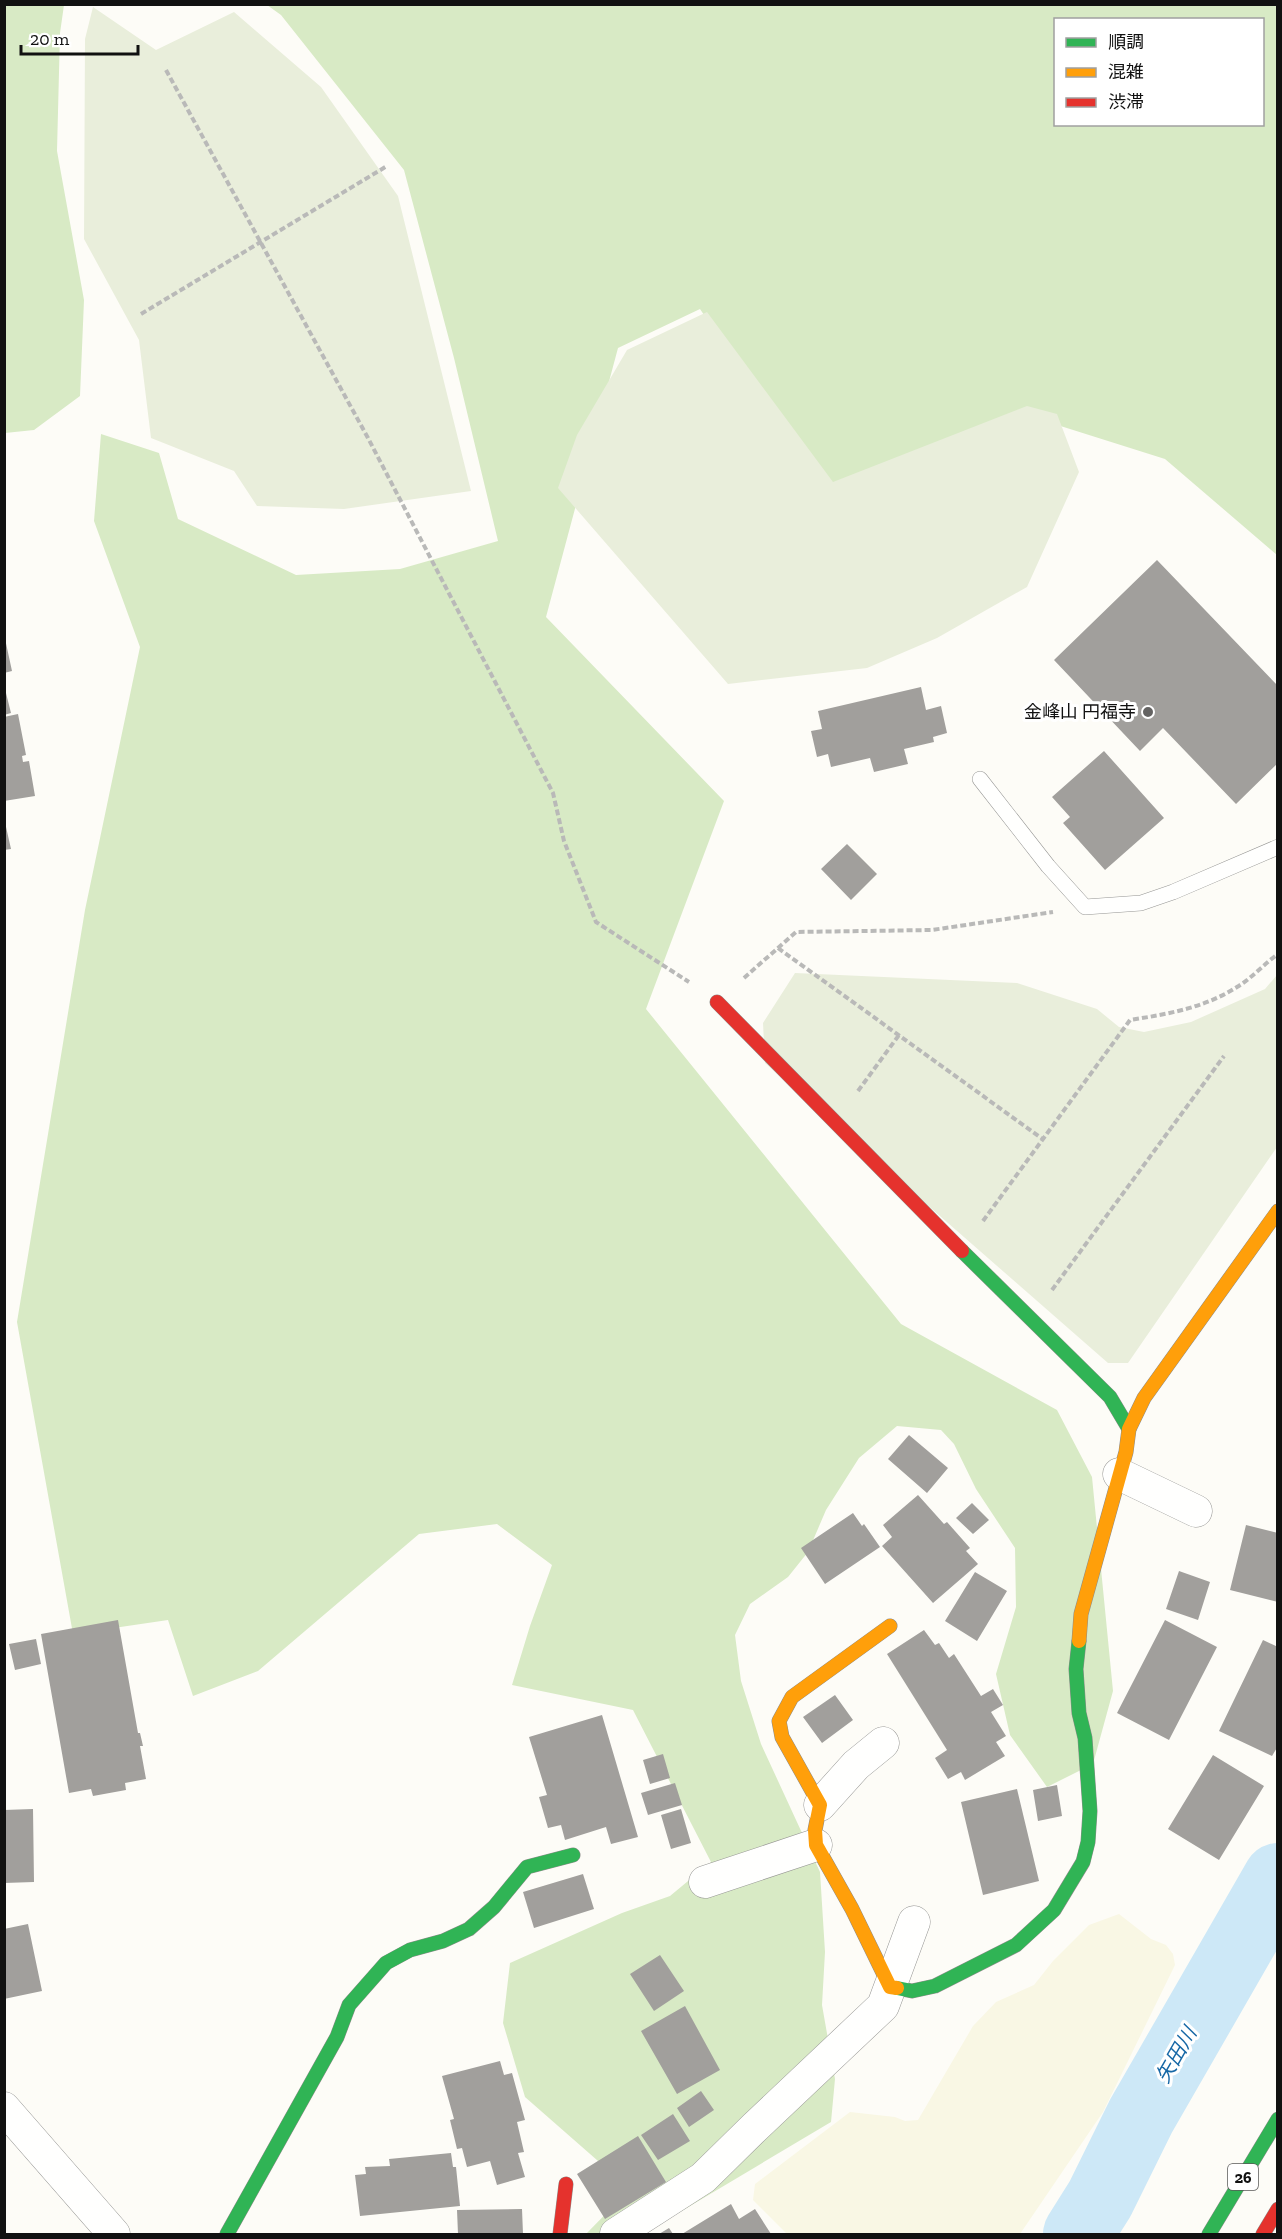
<svg xmlns="http://www.w3.org/2000/svg" width="1282" height="2239" viewBox="0 0 1282 2239" font-family="'Zilla Slab','Noto Sans JP',serif">
  <style>
    .farmland { fill: #f9f7e4 }
    .forest { fill: #d8eac5; fill-rule: evenodd }
    .cemetery { fill: #e9eedb }
    .lines { fill: none; stroke-linecap: round; stroke-linejoin: round }
    .river { stroke: #cde8f7; stroke-width: 70 }
    .building { fill: #a19f9c }
    .lane-casing { stroke: #979795; stroke-width: 16 }
    .street-casing { stroke: #979795; stroke-width: 33 }
    .fast-casing { stroke: #8e8d8b; stroke-width: 15 }
    .slow-casing { stroke: #8e8d8b; stroke-width: 15 }
    .jam-casing { stroke: #8e8d8b; stroke-width: 15 }
    .path { stroke: #b9b9b8; stroke-width: 4; stroke-dasharray: 6 3; stroke-linecap: butt }
    .lane { stroke: #fffffe; stroke-width: 15 }
    .street { stroke: #fffffe; stroke-width: 32 }
    .fast { stroke: #30b455; stroke-width: 14 }
    .slow { stroke: #ff9f0a; stroke-width: 14 }
    .jam { stroke: #e5322d; stroke-width: 14 }
    .poi-dot { fill: #646362; stroke: #fff; stroke-width: 2 }
    .labels { text-anchor: middle; dominant-baseline: central; stroke-width: 6; stroke-linejoin: round; paint-order: stroke }
    .shield { fill: #fff; stroke: #585858; stroke-width: 1.5 }
    .shield-label { font-size: 16px; font-weight: bold; fill: #111 }
    .poi-label { font-size: 18px; fill: #111; stroke: #fff; text-anchor: end }
    .water-label { font-size: 20px; font-style: italic; fill: #1768a6; stroke: #fff }
  </style>
  <rect width="100%" height="100%" fill="#fdfcf7"/>
  <path class="farmland" d="M1119 1914 1151 1939 1166 1945 1173 1954 1175 1965 1103 2112 1020 2234H787L753 2200 755 2184 850 2112 895 2117 905 2121 918 2120 973 2026 996 2002 1034 1985 1053 1961 1089 1925Z"/>
  <path class="forest" d="M5 4 64 5 60 33 57 151 84 300 80 396 34 430 5 433Z
    M267 5H1277V555L1165 459 1032 417 834 509 700 309 618 348 546 617 724 801 646 1009 901 1324 1057 1410 1092 1477 1113 1691 1093 1764 1047 1787 1010 1735 996 1674 1016 1607 1015 1548 976 1489 954 1444 941 1430 897 1426 859 1458 826 1510 808 1552 788 1577 750 1604 735 1635 741 1681 761 1744 820 1872 825 1952 822 2005 835 2079 831 2122 643 2234H586L630 2189 525 2097 503 2023 510 1963 622 1913 670 1896 711 1862 633 1710 512 1685 530 1626 552 1565 497 1524 419 1534 258 1671 193 1696 168 1620 73 1634 17 1322 85 910 140 647 94 521 101 434 159 453 178 519 296 575 400 569 498 541 454 358 404 170 281 15ZM1056 20H1262V124H1056Z"/>
  <path class="cemetery" d="M93 7 156 50 234 12 321 87 398 196 471 491 344 509 257 506 234 471 151 438 139 340 84 239 85 39Z
    M707 312 833 482 1027 406 1057 414 1079 472 1027 587 937 638 867 668 728 684 558 488 577 435 627 350Z
    M795 973 1017 983 1097 1009 1119 1027 1144 1032 1191 1022 1265 989 1277 975V1147L1128 1363H1108L765 1063 763 1023Z"/>
  <g class="lines">
    <path class="river" d="M1078 2234 1100 2199 1141 2116 1278 1878"/>
  </g>
  <path class="building" d="M1157 560 1278 686V763L1236 804 1163 728 1140 751 1054 660Z
    M4 634 12 671 4 673Z
    M4 685 11 713 4 715Z
    M921 687 926 710 941 706 947 733 933 737 934 742 904 749 908 764 874 772 870 758 831 767 828 754 817 757 811 731 822 729 818 711Z
    M18 714 26 755 22 756 23 762 29 761 35 796 4 801V717Z
    M1104 751 1164 818 1105 870 1063 823 1070 817 1052 797Z
    M4 818 11 849 4 850Z
    M847 844 877 874 851 900 821 869Z
    M909 1435 948 1468 927 1493 888 1459Z
    M918 1495 944 1524 947 1522 970 1548 966 1551 978 1564 933 1603 882 1546 892 1537 883 1525Z
    M972 1503 989 1520 973 1534 956 1518Z
    M853 1513 862 1526 864 1524 880 1547 825 1584 801 1548Z
    M1246 1525 1278 1533V1602L1230 1590Z
    M1179 1571 1210 1582 1198 1620 1166 1609Z
    M975 1572 1007 1591 977 1641 945 1621Z
    M118 1620 138 1733H140L143 1746H140L146 1779 125 1783 126 1790 93 1796 91 1789 69 1793 41 1634Z
    M1165 1620 1217 1647 1169 1740 1117 1713Z
    M924 1630 935 1645 939 1643 949 1658 954 1654 981 1696 993 1689 1003 1705 991 1712 1006 1736 996 1742 1005 1756 965 1780 961 1772 948 1779 935 1758 947 1750 887 1654Z
    M36 1639 41 1664 15 1670 9 1644Z
    M1263 1640 1278 1647V1746L1272 1756 1219 1731Z
    M835 1695 853 1720 822 1743 803 1717Z
    M602 1715 638 1837 611 1844 606 1827 565 1840 561 1825 548 1828 539 1797 547 1795 529 1737Z
    M663 1754 670 1778 650 1784 643 1760Z
    M1213 1755 1264 1786 1219 1860 1168 1829Z
    M675 1783 682 1805 648 1815 641 1793Z
    M1057 1785 1062 1816 1038 1821 1033 1790Z
    M1017 1789 1039 1881 983 1895 961 1802Z
    M33 1809 34 1882 4 1883V1810Z
    M681 1809 691 1843 671 1849 661 1815Z
    M583 1874 594 1909 534 1928 523 1892Z
    M28 1924 42 1991 4 1999V1929Z
    M660 1955 684 1991 654 2011 630 1974Z
    M685 2006 720 2070 677 2094 641 2031Z
    M500 2061 504 2075 512 2073 525 2120 517 2122 524 2152 518 2153 525 2177 497 2185 490 2161 467 2167 462 2148 457 2149 450 2120 454 2119 442 2076Z
    M701 2091 714 2110 689 2127 677 2108Z
    M673 2114 690 2141 658 2160 641 2135Z
    M638 2136 666 2182 605 2219 577 2174Z
    M451 2153 453 2167H456L460 2206 360 2216 355 2175 366 2174 365 2167 390 2166 389 2159Z
    M731 2204 739 2219 755 2209 771 2234H682Z
    M522 2209 523 2234H458L457 2210Z
    M669 2228 673 2234H659Z"/>
  <g class="lines">
    <g class="lane-casing">
      <path id="lane" d="M980 779 1048 866 1085 907 1141 903 1173 892 1278 847"/>
    </g>
    <g class="street-casing">
      <path id="street" d="M1119 1474 1196 1511
        M820 1805 856 1765 883 1743
        M705 1882 816 1845
        M4 2108 114 2234
        M616 2234 703 2178 755 2127 883 2006 914 1922"/>
    </g>
    <g class="fast-casing">
      <path id="fast" d="M962 1251 1110 1397 1129 1429
        M897 1988 912 1991 935 1986 1016 1945 1054 1910 1083 1862 1088 1842 1090 1811 1085 1738 1079 1713 1076 1669 1079 1641
        M227 2234 337 2037 349 2005 386 1963 410 1950 443 1941 469 1929 494 1907 527 1867 573 1855
        M1209 2234 1278 2119"/>
    </g>
    <g class="slow-casing">
      <path id="slow" d="M890 1626 792 1697 779 1721 782 1737 820 1805 815 1830 816 1845 852 1909 890 1987 897 1988
        M1079 1641 1081 1614 1126 1452 1129 1429 1144 1398 1278 1211"/>
    </g>
    <g class="jam-casing">
      <path id="jam" d="M717 1002 962 1251
        M560 2234 566 2184
        M1263 2234 1278 2209"/>
    </g>
    <path class="path" d="M166 70 368 438 553 793 564 841 596 922 689 982
      M141 314 387 166
      M778 948 1044 1140
      M744 978 796 932 932 930 1053 912
      M858 1091 899 1035
      M983 1221 1130 1020C1168 1014 1204 1008 1237 987 1252 978 1264 964 1278 954
      M1052 1290 1224 1056"/>
    <use href="#lane" class="lane"/>
    <use href="#street" class="street"/>
    <use href="#fast" class="fast"/>
    <use href="#slow" class="slow"/>
    <use href="#jam" class="jam"/>
  </g>
  <circle class="poi-dot" cx="1148" cy="712" r="6"/>
  <g class="labels">
    <rect class="shield" x="1228" y="2164" width="30" height="26" rx="4.5"/>
    <g class="shield-label">
      <text x="1243" y="2177">26</text>
    </g>
    <g class="poi-label">
      <text x="1136" y="712">金峰山 円福寺</text>
    </g>
    <g class="water-label">
      <text transform="translate(1176 2055) rotate(-60)">矢田川</text>
    </g>
  </g>
  <rect width="1282" height="2239" fill="none" stroke="#111111" stroke-width="12"/>
  <rect x="1054" y="18" width="210" height="108" fill="#ffffff" stroke="#a0a0a0" stroke-width="1.5"/>
  <rect x="1066" y="38" width="30" height="9" fill="#30b455" stroke="#a0a0a0" stroke-width="1.5"/>
  <text x="1108" y="48" font-size="18" fill="#111111">順調</text>
  <rect x="1066" y="68" width="30" height="9" fill="#ff9f0a" stroke="#a0a0a0" stroke-width="1.5"/>
  <text x="1108" y="78" font-size="18" fill="#111111">混雑</text>
  <rect x="1066" y="98" width="30" height="9" fill="#e5322d" stroke="#a0a0a0" stroke-width="1.5"/>
  <text x="1108" y="108" font-size="18" fill="#111111">渋滞</text>
  <path d="M21 45v9h117v-9" fill="none" stroke="#111111" stroke-width="3"/>
  <text x="30" y="45" font-size="18" fill="#111111" stroke="#ffffff" stroke-width="4.5" paint-order="stroke">20 m</text>
</svg>
